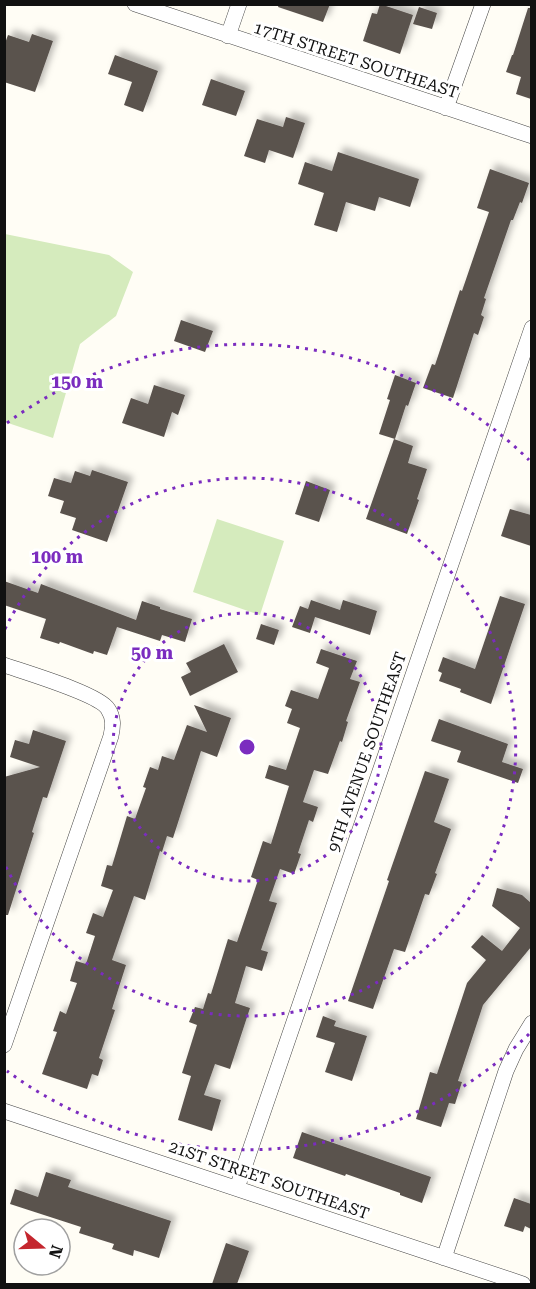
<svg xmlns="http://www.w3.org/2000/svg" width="536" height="1289" viewBox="0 0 536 1289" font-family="'Roboto Serif',serif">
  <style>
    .green { fill: #d5ebbd }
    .building { fill: #5a524d; filter: url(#shadow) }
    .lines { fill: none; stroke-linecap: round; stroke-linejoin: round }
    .street-casing { stroke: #444; stroke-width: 16 }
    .street { stroke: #fff; stroke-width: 15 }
    .ring { fill: none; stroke: #7b2cbf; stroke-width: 3; stroke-dasharray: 3 6 }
    .labels { text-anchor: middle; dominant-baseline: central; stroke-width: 6; stroke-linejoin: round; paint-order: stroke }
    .street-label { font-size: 16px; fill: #111; stroke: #fff }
    .centre { fill: #7b2cbf; stroke: #fff; stroke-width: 3 }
    .ring-label { font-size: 18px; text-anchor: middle; font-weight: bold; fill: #7b2cbf; stroke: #fff; stroke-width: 6; stroke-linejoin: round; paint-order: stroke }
  </style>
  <defs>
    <filter id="shadow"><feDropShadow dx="5.5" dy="-5.5" stdDeviation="3" flood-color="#0004"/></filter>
  </defs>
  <rect width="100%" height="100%" fill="#fffdf5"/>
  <path class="green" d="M5 234 109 255 133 272 116 316 80 344 53 438 5 422Z
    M217 519 284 541 260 615 193 592Z"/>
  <path class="building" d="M279 4H330L323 22 278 7Z
    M380 4 413 15 400 54 363 41 372 13 377 14Z
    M419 7 437 13 432 29 413 24Z
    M528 8H531V99L516 94 521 77 506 72 512 55H513Z
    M32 34 53 41 35 92 4 82V46L8 35 29 42Z
    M115 55 158 71 143 112 124 105 132 82 108 74Z
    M211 79 245 91 236 116 202 105Z
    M286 117 305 123 293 158 269 150 265 163 244 156 257 119 283 127Z
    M338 152 419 179 410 207 379 197 375 211 346 202 337 232 314 225 324 193 298 184 305 162 332 171Z
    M490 169 529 183 522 203 520 202 513 220H511L484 298 486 299 481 315 484 317 478 335 474 333 453 398 423 388 432 364 435 365 460 290 462 291 489 212 477 208Z
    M181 320 213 331 205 352 174 341Z
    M395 375 416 383 408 406 406 405 395 439 379 434 390 400 387 399Z
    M154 385 185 395 178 415 172 412 164 437 122 423 131 398 148 404Z
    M394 439 413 446 408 463 427 469 417 499 419 500 407 534 366 519Z
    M92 470 128 482 107 542 72 530 76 518 60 513 64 501 48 496 54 478 71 483 75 471 90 476Z
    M306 481 330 490 319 522 295 514Z
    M510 509 531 515V546L501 536Z
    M4 581 38 593 41 584 136 620 142 601 160 607V609L192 619 185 642 162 635 160 641 117 627 107 655 94 651 93 654 60 642 59 644 40 638 46 619 4 605Z
    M500 596 525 604 491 704 460 692 461 689 439 681 442 673 438 671 443 657 475 669Z
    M311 600 340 610 343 600 377 611 370 635 315 617 310 633 292 627 300 606 308 609Z
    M261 624 279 630 274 645 256 639Z
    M224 644 238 672 190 696 181 677 191 672 186 663Z
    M321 649 357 661 350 679 360 682 346 721 348 722 342 742 340 741 328 774 314 770 303 802 318 807 313 822 309 820 298 853 301 854 294 874 280 869 269 901 277 903 261 950 268 952 262 971 246 966 235 1003 250 1008 230 1069 215 1064 204 1095 221 1100 212 1131 178 1120 191 1076 182 1073 197 1025 189 1022 195 1007 203 1009 208 993 211 994 228 939 237 942 258 880 251 877 263 841 271 844 289 786 265 778 269 765 286 770 300 728 287 723 292 709 285 706 291 690 318 699 329 668 316 663Z
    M194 705 231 718 217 757 201 751 173 838 167 836 162 852 160 851 145 900 134 896 112 960 126 965 112 1009 115 1010 99 1058 103 1060 98 1076 92 1074 87 1089 42 1074 57 1032 53 1031 60 1011 66 1014 77 983 70 981 76 961 86 964 95 936 86 933 93 913 103 917 113 890 101 886 107 865 112 866 127 816 135 819 146 788 143 787 150 767 158 770 162 756 174 760 187 725 207 732Z
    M439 719 508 744 502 762 523 769 518 783 457 762 461 751 431 741Z
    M33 730 66 741 47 798 43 797 32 832 34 833 8 915H4V777L40 767 10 757 15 740 29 744Z
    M425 771 449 779 434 822 451 829 435 873 437 874 429 895 425 894 405 952 394 949 373 1009 348 1001 389 881 387 880Z
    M497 888 522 895 531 903V947L483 1005 458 1081 462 1082 455 1104 449 1103 441 1127 416 1119 430 1072 437 1074 467 983 486 960 471 947 482 935 502 951 520 928 492 906Z
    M323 1016 336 1021 334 1026 367 1036 352 1081 325 1072 335 1043 316 1037Z
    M302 1132 431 1177 422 1203 400 1195V1193L346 1174 345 1176 293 1158Z
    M46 1172 71 1180 68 1187 171 1221 159 1258 134 1250 133 1256 112 1249 114 1244 79 1233 81 1227 10 1204 15 1189 38 1197Z
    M514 1198 531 1204V1229L525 1226 523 1232 504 1226Z
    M226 1243 249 1251 237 1284H212Z"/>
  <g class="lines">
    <g class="street-casing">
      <path id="street" d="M135 4 532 136
        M228 36 239 4
        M446 108 483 4
        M4 665C24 672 99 694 108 709 114 718 113 726 111 736L4 1045
        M4 1111 523 1284
        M237 1188 532 328
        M444 1258 506 1071 516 1049 532 1023"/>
    </g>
    <use href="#street" class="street"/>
  </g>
  <g class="ring">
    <circle cx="247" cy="747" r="134"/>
    <path d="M5 629A269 269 0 1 1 5 865"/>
    <path d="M529 1034A403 403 0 0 1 7 1071M7 423A403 403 0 0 1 529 460"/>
  </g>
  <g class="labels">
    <g class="street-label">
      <text transform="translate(356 60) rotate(18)">17TH STREET SOUTHEAST</text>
      <text transform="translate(367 752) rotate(-71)">9TH AVENUE SOUTHEAST</text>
      <text transform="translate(269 1180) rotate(19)">21ST STREET SOUTHEAST</text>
    </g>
  </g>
  <circle cx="247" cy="747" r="9" class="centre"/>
  <g class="ring-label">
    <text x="77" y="388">150 m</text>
    <text x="57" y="563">100 m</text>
    <text x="152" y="659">50 m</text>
  </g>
  <rect width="536" height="1289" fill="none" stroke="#111111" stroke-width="12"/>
  <g transform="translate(42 1247) rotate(109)"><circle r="28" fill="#ffffff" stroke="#a0a0a0" stroke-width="1.5"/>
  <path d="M0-4.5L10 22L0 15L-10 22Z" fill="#c4262e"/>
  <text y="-9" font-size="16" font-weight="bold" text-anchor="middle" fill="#111111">N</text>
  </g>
</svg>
